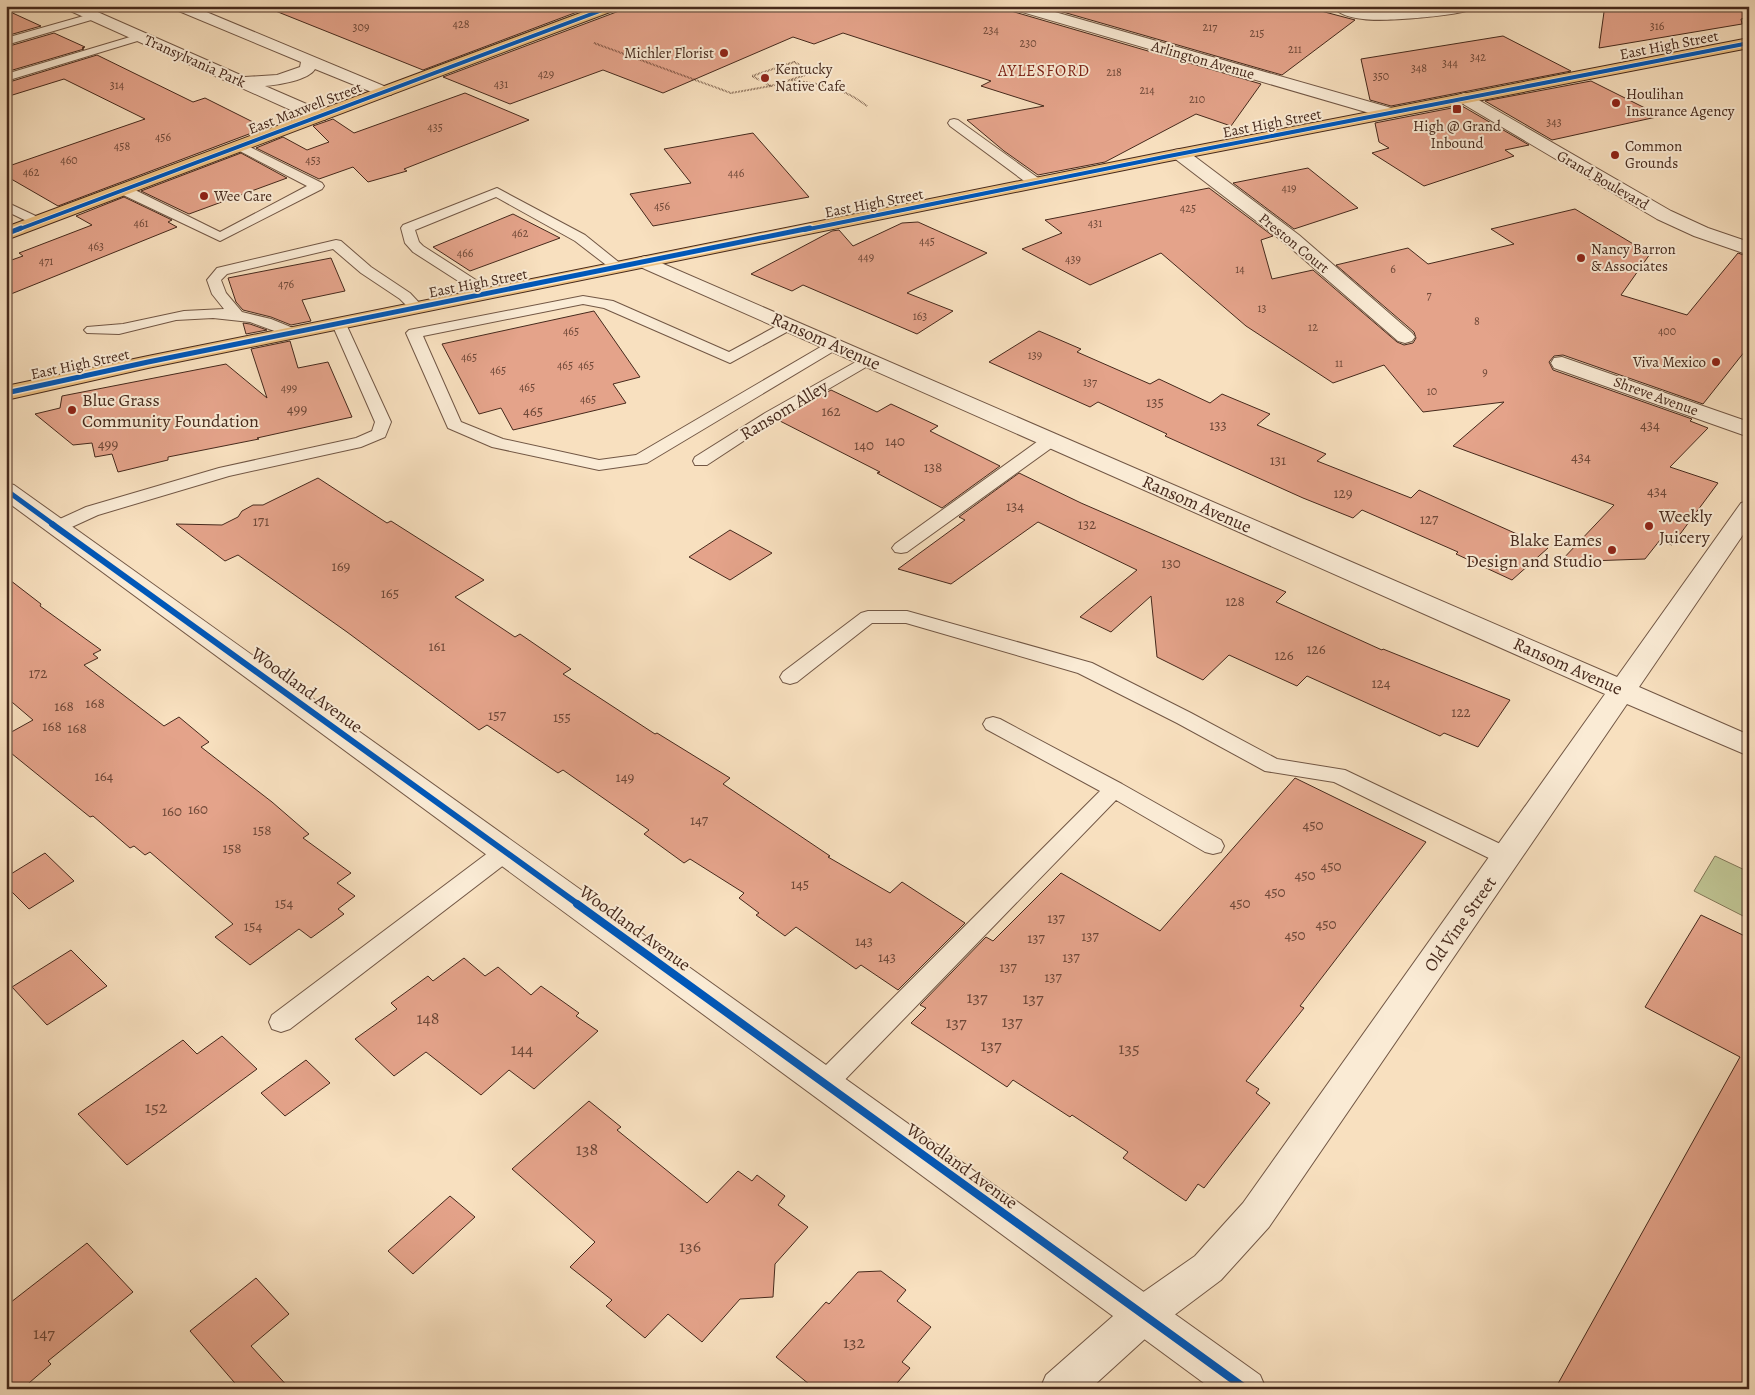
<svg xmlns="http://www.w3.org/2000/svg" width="1755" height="1395" viewBox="0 0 1755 1395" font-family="Alegreya,serif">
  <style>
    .green { fill: #bec291; stroke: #827656 }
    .building { fill: #e4a38a; stroke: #46291c }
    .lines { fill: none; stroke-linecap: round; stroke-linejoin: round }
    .service-casing { stroke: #725745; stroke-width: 2 }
    .minor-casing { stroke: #725745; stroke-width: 2 }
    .tertiary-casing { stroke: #725745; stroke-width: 2 }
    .primary-casing { stroke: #46291c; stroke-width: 2 }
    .path { stroke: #46291c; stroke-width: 2; stroke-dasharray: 0.5 1; stroke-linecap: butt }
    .service { fill: #faebd5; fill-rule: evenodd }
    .minor { fill: #faebd5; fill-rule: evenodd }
    .tertiary { fill: #faebd5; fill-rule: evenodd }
    .primary { fill: #ecc080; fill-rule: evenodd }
    .cycleway-far3-casing { stroke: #faebd5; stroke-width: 5.5 }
    .cycleway-far2-casing { stroke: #faebd5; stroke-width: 8 }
    .cycleway-far1-casing { stroke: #faebd5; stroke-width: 9 }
    .cycleway-casing { stroke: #faebd5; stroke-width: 11 }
    .cycleway-far3 { stroke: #0057b8; stroke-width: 4 }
    .cycleway-far2 { stroke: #0057b8; stroke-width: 5 }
    .cycleway-far1 { stroke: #0057b8; stroke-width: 6 }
    .cycleway { stroke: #0057b8; stroke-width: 8 }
    .poi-dot { fill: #8f2418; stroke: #faebd5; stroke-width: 2 }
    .labels { text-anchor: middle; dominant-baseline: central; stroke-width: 4; stroke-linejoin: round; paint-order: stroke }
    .far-number-label { font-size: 12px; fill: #6e4838 }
    .far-street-label { font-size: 15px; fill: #46291c; stroke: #faebd5 }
    .far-poi-label { font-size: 15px; fill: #46291c; stroke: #faebd5; text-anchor: start }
    .number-label { font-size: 15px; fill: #6e4838 }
    .far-neighbourhood-label { font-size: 16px; letter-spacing: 1px; fill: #7a1f14; stroke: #faebd5 }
    .street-label { font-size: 18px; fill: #46291c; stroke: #faebd5 }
    .poi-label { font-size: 18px; fill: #46291c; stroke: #faebd5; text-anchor: start }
    .near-number-label { font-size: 18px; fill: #6e4838 }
  </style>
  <rect width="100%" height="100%" fill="#f8e0bf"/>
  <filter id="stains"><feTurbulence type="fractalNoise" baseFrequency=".004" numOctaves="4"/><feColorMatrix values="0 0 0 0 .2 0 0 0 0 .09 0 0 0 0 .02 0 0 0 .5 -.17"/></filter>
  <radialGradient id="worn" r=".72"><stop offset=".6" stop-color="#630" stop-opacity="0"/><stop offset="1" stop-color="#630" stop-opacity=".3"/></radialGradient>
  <path class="green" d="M1715 856 1749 872V919L1694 891Z"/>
  <path class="building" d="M268 6H593L423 70 268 8Z
    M622 6H1008L1011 11 1261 84 1231 126 1196 114 1105 162 1038 175 1004 151 967 120 1044 106 981 86 991 81 843 33 814 44 793 37 663 93 603 70 510 104 443 77 619 11Z
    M1042 6H1302L1355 20 1282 75Z
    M1592 6H1744L1746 18 1741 19 1742 24 1599 48 1604 12Z
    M6 10 41 26 6 36Z
    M54 33 85 47 82 48 84 49 6 72V47Z
    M1503 36 1571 71 1391 106 1370 100 1361 59Z
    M97 55 193 102 205 98 265 128 58 206 6 176V167L145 119 64 79 6 97V83Z
    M1591 81 1661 116 1552 140 1485 101Z
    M465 93 529 120 404 169 407 171 368 182 353 167 319 179 256 148 283 137 307 150 329 142 313 126 333 119 354 133Z
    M1462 106 1529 145 1505 150 1514 156 1424 186 1372 153 1389 148 1379 142 1375 123Z
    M753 133 809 197 653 226 630 194 691 183 664 149Z
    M241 153 287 178 189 214 141 191Z
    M1308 168 1358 208 1294 229 1233 183Z
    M1209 188 1273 236 1261 240 1272 279 1313 270 1397 342 1404 345 1413 343 1416 338 1414 332 1336 265 1408 248 1428 264 1514 244 1491 229 1575 209 1650 254 1621 295 1687 315 1738 253 1749 257V346L1703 404 1563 355 1554 356 1549 362 1553 370 1692 419 1690 421 1708 428 1670 467 1718 483 1672 545 1660 540 1645 559 1560 562 1614 505 1453 446 1504 402 1423 412 1384 365 1333 383 1246 326 1161 253 1090 285 1022 249 1062 233 1045 220Z
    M124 197 172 220 168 222 177 227 6 296V262L23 256 19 253 92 225 76 216Z
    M513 214 560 238 470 271 433 247Z
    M918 222 987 253 907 293 953 311 917 334 803 285 792 291 751 274 832 231 839 230 853 246 902 223Z
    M331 258 345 291 302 300 311 321 291 325 271 317 243 310 236 302 228 278Z
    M594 311 640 377 613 384 626 403 513 430 501 408 479 414 442 344Z
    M243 323 250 324 267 330 246 334Z
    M1039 331 1081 349 1077 352 1150 384 1159 379 1210 403 1222 394 1270 414 1257 425 1326 454 1317 461 1411 498 1419 490 1548 548 1512 580 1456 554 1458 552 1362 510 1353 518 1303 498 1165 436 1167 434 1098 402 1090 407 989 362Z
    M290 341 298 368 328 362 352 417 257 438 259 439 168 457V460L118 472 112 454 95 457 92 443 73 445 35 414 60 408 62 396 226 364 267 398 251 349Z
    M831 390 877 412 891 404 938 426 930 431 1000 466 942 508 877 473 880 472 778 420Z
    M1019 473 1081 503 1286 592 1276 602 1382 650 1383 649 1510 700 1478 747 1444 733 1440 736 1307 676 1297 686 1229 655 1203 680 1157 657 1151 596 1111 632 1080 617 1137 570 1038 522 951 584 898 569 965 520 959 517Z
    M318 478 387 523 391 521 484 580 455 597 515 637 520 634 571 669 563 674 655 734 657 733 730 778 723 784 830 856 828 857 890 893 902 882 965 923 898 990 861 965 856 969 796 927 785 936 756 915 759 913 739 898 744 893 690 859 684 863 644 834 649 830 563 770 558 773 487 725 479 730 347 632 238 555 225 561 176 524 222 525 238 517 242 511 253 505H263Z
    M730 530 772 553 730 580 689 557Z
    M6 577 41 604 40 606 101 650 93 654 98 658 84 665 164 726 179 717 209 742 201 747 272 802 309 834 303 838 351 873 337 883 355 896 338 909 344 914 311 938 299 929 250 965 215 937 233 924 150 852 145 855 134 846 130 848 93 816 90 817 6 749V735L33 720 6 697Z
    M1295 778 1426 842 1300 1006 1304 1008 1246 1081 1259 1089 1256 1093 1270 1103 1204 1188 1198 1184 1186 1201 1123 1158 1128 1152 1072 1115 1070 1117 1013 1080 1007 1087 911 1023 926 1008 920 1005 986 937 993 941 1061 873 1160 931Z
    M45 853 74 881 29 909 6 886V877Z
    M1701 915 1749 938V1389H1555L1740 1057 1645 1007Z
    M71 950 107 986 47 1025 12 987Z
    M464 958 485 976 498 967 531 995 541 986 579 1013 576 1016 598 1031 534 1089 509 1070 481 1095 426 1052 394 1076 355 1039 397 1009 391 1003 428 976 433 981Z
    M222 1036 257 1069 127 1165 78 1114 183 1040 197 1054Z
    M306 1060 330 1083 285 1116 261 1093Z
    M589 1101 621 1127 617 1130 707 1203 738 1171 752 1181 757 1175 785 1196 778 1205 808 1227 775 1264 773 1297 740 1299 702 1342 668 1314 645 1338 606 1306 612 1300 570 1267 595 1242 512 1169Z
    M450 1196 475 1217 413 1274 388 1251Z
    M87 1243 133 1292 48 1361 51 1364 22 1389H6V1306Z
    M881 1271 906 1290 897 1301 931 1327 902 1362 910 1368 892 1389H815L776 1357 826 1302 829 1304 858 1272Z
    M256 1278 289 1314 251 1346 290 1389H240L190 1331Z"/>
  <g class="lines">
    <g class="service-casing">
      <path id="service" d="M94 13 98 14 99 16 98 18 6 45V38Z
        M140 34 146 37 144 39 6 81V74Z
        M954 119 958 120 1041 180 1043 183 1041 186H1031L950 126 948 123 950 120Z
        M240 142 322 183 324 186 322 189 220 241 119 193 117 190 119 187H129L220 232 307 186 236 149 234 146Z
        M497 188 585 235 626 268 624 271H614L575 241 496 197 415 230 419 242 423 246 493 291 495 294 493 297H483L413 252 405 243 401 228 403 225Z
        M6 202 42 219 44 222 37 226 6 211Z
        M336 240 341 241 371 267 410 293 424 308 422 311H412L400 299 361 273 333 249 227 274 221 280 226 293 242 312 271 319 298 330 301 333 298 336H288L250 322 213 318 176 320 119 334 87 333 84 330 87 327 123 324 184 311 224 309 212 294 207 280 217 268Z
        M583 296 613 301 729 352 784 322H794L797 325 794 328 730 363 604 308 583 304 423 336 461 422 503 439 599 460 636 455 829 342H839L842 345 839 348 647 463 641 464 599 470 492 447 448 428 406 333 409 330Z
        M339 320 344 321 346 324 391 422 385 437 361 447 229 476 98 515 63 531 57 532 51 531 48 527 51 523 86 507 219 468 356 438 372 431 375 422 332 324 334 321Z
        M868 355 873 357 876 360 873 363 777 419 707 465H695L693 461 695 457 765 413Z
        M1051 435 1057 436 1059 440 1057 444 907 552 901 553 895 552 892 548 895 544 1045 436Z
        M868 611H907L1092 663 1191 713 1277 759 1345 770 1515 851 1518 857 1515 863 1507 865 1499 863 1334 782 1265 771 1177 723 1078 673 906 623H872L797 682 790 684 783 682 780 677 783 672 861 613Z
        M993 717 1000 719 1122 784 1221 840 1224 846 1221 852 1213 854 1205 852 1116 800 833 1092 824 1095 815 1092 811 1084 815 1076 1100 791 986 729 983 724 986 719Z
        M505 844 513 846 516 852 513 858 290 1029 281 1032 272 1029 269 1022 272 1015 497 846Z"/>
    </g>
    <g class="minor-casing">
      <path id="minor" d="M64 6H84L245 77 277 75 300 67 301 62 174 9 172 6H192L391 89 393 92 391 95H379L315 69C309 80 278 85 265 86L325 112 327 116 325 120H313L66 9Z
        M1010 6H1034L1395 109 1397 113 1395 117H1383L1012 9Z
        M1332 6H1350L1364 11H1382L1440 6H1478C1470 16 1380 22 1363 19 1352 18 1339 15 1332 6Z
        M1464 93 1470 95 1671 211 1708 228 1749 242V255L1694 236 1657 219 1458 101 1456 98 1458 95Z
        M1180 149 1186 150 1299 235 1412 333 1415 337 1412 341 1405 343 1398 341 1285 243 1174 158 1171 154 1174 150Z
        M645 256 1617 677 1741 503 1749 501V526L1639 687 1749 735V756L1627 704 1269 1227 1221 1280 1157 1328 1090 1389H1040L1046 1375 1129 1302 1195 1256 1243 1203 1605 694 638 266 635 262 638 258Z
        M1562 357 1749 422V437L1554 368 1551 363 1554 358Z"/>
    </g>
    <g class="tertiary-casing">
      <path id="tertiary" d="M6 483 14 485 1260 1375 1266 1389H1212L6 501Z"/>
    </g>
    <g class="primary-casing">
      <path id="primary" d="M599 6H620L618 9 6 240V227Z
        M1749 38V48L1164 162 148 368 6 400V386L148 356 1164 152Z"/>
    </g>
    <path class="path" d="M594 43 731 93 771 86
      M794 62 815 72 771 86 752 76Z
      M791 80C823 85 840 86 867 106"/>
    <use href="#service" class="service"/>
    <use href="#minor" class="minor"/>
    <use href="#tertiary" class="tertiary"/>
    <use href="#primary" class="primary"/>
    <g class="cycleway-far3-casing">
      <path id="cycleway-far3" d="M17 230 613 6
        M804 230 1164 157 1749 43"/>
    </g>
    <g class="cycleway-far2-casing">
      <path id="cycleway-far2" d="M6 234 21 228
        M6 393 148 362 810 228
        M6 490 54 525"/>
    </g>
    <g class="cycleway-far1-casing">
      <path id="cycleway-far1" d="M52 524 579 905"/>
    </g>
    <g class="cycleway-casing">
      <path id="cycleway" d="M577 904 1246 1389"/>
    </g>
    <use href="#cycleway-far3" class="cycleway-far3"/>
    <use href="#cycleway-far2" class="cycleway-far2"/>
    <use href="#cycleway-far1" class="cycleway-far1"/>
    <use href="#cycleway" class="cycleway"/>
  </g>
  <g class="poi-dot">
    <circle cx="724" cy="53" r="5"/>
    <circle cx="765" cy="78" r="5"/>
    <circle cx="1616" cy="103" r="5"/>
    <rect x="1452" y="104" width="10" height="10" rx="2.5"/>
    <circle cx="1615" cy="155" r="5"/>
    <circle cx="204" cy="196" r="5"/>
    <circle cx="1581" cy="258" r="5"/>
    <circle cx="1716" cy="362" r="5"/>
    <circle cx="72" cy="410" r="5"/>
    <circle cx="1649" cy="526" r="5"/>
    <circle cx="1612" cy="550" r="5"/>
  </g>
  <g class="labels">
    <g class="far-number-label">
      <text x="461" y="24">428</text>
      <text x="1657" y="26">316</text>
      <text x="361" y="27">309</text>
      <text x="1210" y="27">217</text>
      <text x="991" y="30">234</text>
      <text x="1257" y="33">215</text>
      <text x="1028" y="43">230</text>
      <text x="1295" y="49">211</text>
      <text x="1478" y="57">342</text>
      <text x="1450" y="63">344</text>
      <text x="1419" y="68">348</text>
      <text x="1114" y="72">218</text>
      <text x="546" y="74">429</text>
      <text x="1381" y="76">350</text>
      <text x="501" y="84">431</text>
      <text x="117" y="85">314</text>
      <text x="1147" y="90">214</text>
      <text x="1197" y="99">210</text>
      <text x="1554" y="122">343</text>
      <text x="435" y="127">435</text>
      <text x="163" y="137">456</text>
      <text x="122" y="146">458</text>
      <text x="69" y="160">460</text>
      <text x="313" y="160">453</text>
      <text x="31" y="172">462</text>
      <text x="736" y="173">446</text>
      <text x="1289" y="188">419</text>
      <text x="662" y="206">456</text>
      <text x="1188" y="208">425</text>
      <text x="141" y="223">461</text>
      <text x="1095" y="223">431</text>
      <text x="520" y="233">462</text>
      <text x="927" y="241">445</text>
      <text x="96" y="246">463</text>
      <text x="465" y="253">466</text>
      <text x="866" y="257">449</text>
      <text x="1073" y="259">439</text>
      <text x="46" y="261">471</text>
      <text x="1240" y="269">14</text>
      <text x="1393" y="269">6</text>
      <text x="286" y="284">476</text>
      <text x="1429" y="295">7</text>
      <text x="1262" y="308">13</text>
      <text x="920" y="316">163</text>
      <text x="1477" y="321">8</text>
      <text x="1313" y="327">12</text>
      <text x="571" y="331">465</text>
      <text x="1667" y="331">400</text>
      <text x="1035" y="355">139</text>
      <text x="469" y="357">465</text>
      <text x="1339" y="363">11</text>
      <text x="565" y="365">465</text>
      <text x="586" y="365">465</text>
      <text x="498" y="370">465</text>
      <text x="1485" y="372">9</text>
      <text x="1090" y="382">137</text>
      <text x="527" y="387">465</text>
      <text x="289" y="388">499</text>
      <text x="1432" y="391">10</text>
      <text x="588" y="399">465</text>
    </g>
    <g class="far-street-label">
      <text transform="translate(1669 45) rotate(-11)">East High Street</text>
      <text transform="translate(1203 60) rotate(16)">Arlington Avenue</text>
      <text transform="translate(195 61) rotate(24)">Transylvania Park</text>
      <text transform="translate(305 108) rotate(-21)">East Maxwell Street</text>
      <text transform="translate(1272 123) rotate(-11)">East High Street</text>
      <text transform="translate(1603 180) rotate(30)">Grand Boulevard</text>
      <text transform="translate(874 203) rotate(-11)">East High Street</text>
      <text transform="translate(1294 243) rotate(39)">Preston Court</text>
      <text transform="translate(478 283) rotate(-11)">East High Street</text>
      <text transform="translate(80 364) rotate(-12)">East High Street</text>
      <text transform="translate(1656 396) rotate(20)">Shreve Avenue</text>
    </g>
    <g class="far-poi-label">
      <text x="714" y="53" text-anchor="end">Michler Florist</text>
      <text x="775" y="69">Kentucky<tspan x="775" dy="17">Native Cafe</tspan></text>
      <text x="1626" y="94">Houlihan<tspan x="1626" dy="17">Insurance Agency</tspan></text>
      <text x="1457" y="126" text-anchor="middle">High @ Grand<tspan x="1457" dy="17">Inbound</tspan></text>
      <text x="1625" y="146">Common<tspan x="1625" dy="17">Grounds</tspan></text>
      <text x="214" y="196">Wee Care</text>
      <text x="1591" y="249">Nancy Barron<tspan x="1591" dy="17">&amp; Associates</tspan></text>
      <text x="1706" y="362" text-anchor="end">Viva Mexico</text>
    </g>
    <g class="number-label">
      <text x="1155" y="402">135</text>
      <text x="297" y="409">499</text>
      <text x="533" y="411">465</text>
      <text x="831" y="411">162</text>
      <text x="1218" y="425">133</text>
      <text x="1650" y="425">434</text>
      <text x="895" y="441">140</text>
      <text x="108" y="444">499</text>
      <text x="864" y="445">140</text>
      <text x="1581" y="457">434</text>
      <text x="1278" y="460">131</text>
      <text x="933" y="467">138</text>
      <text x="1657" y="491">434</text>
      <text x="1343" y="493">129</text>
      <text x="1015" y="506">134</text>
      <text x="1429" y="519">127</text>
      <text x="261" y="521">171</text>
      <text x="1087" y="524">132</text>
      <text x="1171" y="563">130</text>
      <text x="341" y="566">169</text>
      <text x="390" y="593">165</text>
      <text x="1235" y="601">128</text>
      <text x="437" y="646">161</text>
      <text x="1316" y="649">126</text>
      <text x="1284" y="655">126</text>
      <text x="38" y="673">172</text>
      <text x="1381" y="683">124</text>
      <text x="95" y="703">168</text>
      <text x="64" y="706">168</text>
      <text x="1461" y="712">122</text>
      <text x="497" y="715">157</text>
      <text x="562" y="717">155</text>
      <text x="52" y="726">168</text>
      <text x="77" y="728">168</text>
      <text x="104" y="776">164</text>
      <text x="625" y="777">149</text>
      <text x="198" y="809">160</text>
      <text x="172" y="811">160</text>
      <text x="699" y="820">147</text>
      <text x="1313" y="825">450</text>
      <text x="262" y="830">158</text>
      <text x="232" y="848">158</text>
      <text x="1331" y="866">450</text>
      <text x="1305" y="875">450</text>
      <text x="800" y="884">145</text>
      <text x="1275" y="892">450</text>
      <text x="284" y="903">154</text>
      <text x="1240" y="903">450</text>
      <text x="1056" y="918">137</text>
      <text x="1326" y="924">450</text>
      <text x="253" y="926">154</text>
      <text x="1295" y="935">450</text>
      <text x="1090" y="936">137</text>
      <text x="1036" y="938">137</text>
      <text x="864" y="941">143</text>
      <text x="887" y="957">143</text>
      <text x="1071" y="957">137</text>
      <text x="1008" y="967">137</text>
      <text x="1053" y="977">137</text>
    </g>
    <g class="far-neighbourhood-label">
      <text x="1044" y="71">AYLESFORD</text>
    </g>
    <g class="street-label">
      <text transform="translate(826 341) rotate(24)">Ransom Avenue</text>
      <text transform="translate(784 410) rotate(-31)">Ransom Alley</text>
      <text transform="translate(1197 504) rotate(24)">Ransom Avenue</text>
      <text transform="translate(1568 666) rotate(24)">Ransom Avenue</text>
      <text transform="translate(307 690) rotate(36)">Woodland Avenue</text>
      <text transform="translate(1460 924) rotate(-55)">Old Vine Street</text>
      <text transform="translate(635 928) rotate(36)">Woodland Avenue</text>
      <text transform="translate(962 1166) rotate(36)">Woodland Avenue</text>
    </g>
    <g class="poi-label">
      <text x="82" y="400">Blue Grass<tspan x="82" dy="21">Community Foundation</tspan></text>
      <text x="1659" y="516">Weekly<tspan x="1659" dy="21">Juicery</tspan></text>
      <text x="1602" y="540" text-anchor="end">Blake Eames<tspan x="1602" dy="21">Design and Studio</tspan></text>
    </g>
    <g class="near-number-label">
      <text x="977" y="997">137</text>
      <text x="1033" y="998">137</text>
      <text x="428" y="1018">148</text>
      <text x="1012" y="1021">137</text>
      <text x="956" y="1022">137</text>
      <text x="991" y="1045">137</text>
      <text x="1129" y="1048">135</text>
      <text x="522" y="1049">144</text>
      <text x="156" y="1107">152</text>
      <text x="587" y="1149">138</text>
      <text x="690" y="1246">136</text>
      <text x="44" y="1333">147</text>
      <text x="854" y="1342">132</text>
    </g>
  </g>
  <rect width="1755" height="1395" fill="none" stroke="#f8e0bf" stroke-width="25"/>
  <rect x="8" y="8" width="1740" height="1380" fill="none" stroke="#46291c" stroke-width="2.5"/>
  <rect x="12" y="12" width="1730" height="1370" fill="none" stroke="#46291c"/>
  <rect width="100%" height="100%" filter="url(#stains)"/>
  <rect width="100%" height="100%" fill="url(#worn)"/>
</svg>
